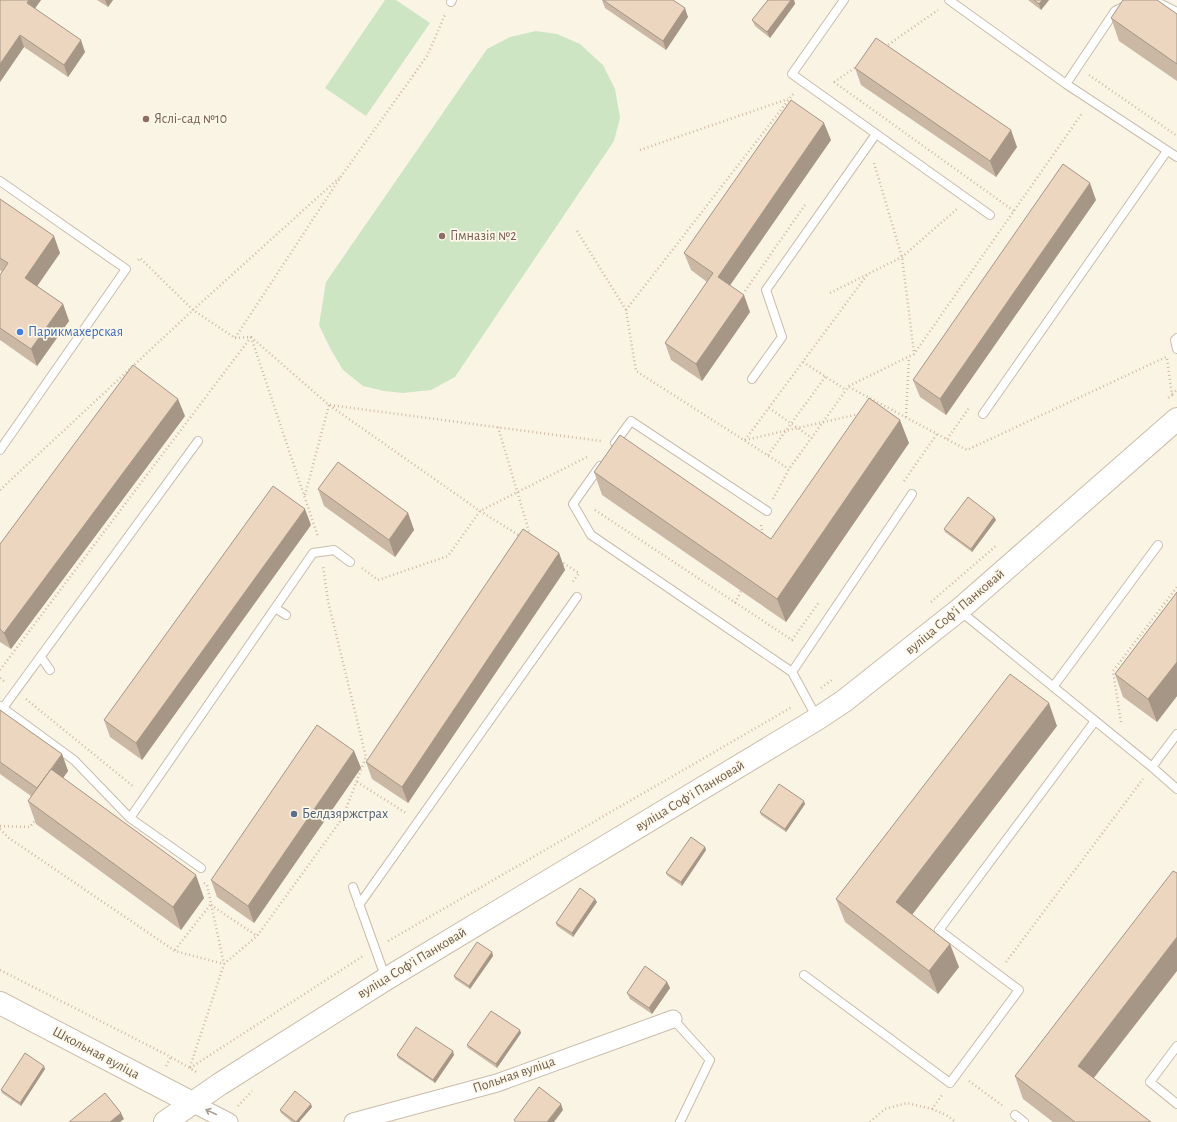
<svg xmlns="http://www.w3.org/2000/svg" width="1177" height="1122" viewBox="0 0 1177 1122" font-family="'Alegreya Sans',sans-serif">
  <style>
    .green { fill: #cee5c4 }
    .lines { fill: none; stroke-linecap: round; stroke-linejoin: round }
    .lane-casing { stroke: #c9bcac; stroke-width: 10 }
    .street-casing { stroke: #c9bcac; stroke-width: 19 }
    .secondary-casing { stroke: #ccbdaa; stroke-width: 24 }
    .path { stroke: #d0baa2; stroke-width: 2.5; stroke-dasharray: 1 3; stroke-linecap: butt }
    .lane { stroke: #fff; stroke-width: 8 }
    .street { stroke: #fff; stroke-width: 17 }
    .secondary { stroke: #fff; stroke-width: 22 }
    .wall { fill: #cbb8a4 }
    .shaded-wall { fill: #a59686 }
    .building { fill: #ecd6bf; stroke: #a59686 }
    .oneway { stroke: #a99e94 }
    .education-dot { fill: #8d6e63; stroke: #fdf8ea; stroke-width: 1.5 }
    .shop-dot { fill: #3f7fe0; stroke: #fdf8ea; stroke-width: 1.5 }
    .service-dot { fill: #5c6f8a; stroke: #fdf8ea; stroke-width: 1.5 }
    .labels { text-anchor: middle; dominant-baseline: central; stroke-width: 3.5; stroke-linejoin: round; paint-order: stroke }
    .education-label { font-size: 14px; fill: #785e54; stroke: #fdf8ea; text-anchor: start }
    .shop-label { font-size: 14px; fill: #366cbe; stroke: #fdf8ea; text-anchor: start }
    .street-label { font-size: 14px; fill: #6f5d4c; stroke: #fdf8ea }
    .service-label { font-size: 14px; fill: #4e5e75; stroke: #fdf8ea; text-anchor: start }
  </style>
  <rect width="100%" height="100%" fill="#faf4e4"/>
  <path class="green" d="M385 0H396L430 23 366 116 325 88Z
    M536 31 557 34 580 44 603 65 615 89 620 118 614 141 455 377 431 390 403 393 384 391 363 386 343 370 330 348 319 325 326 282 487 49 510 37Z"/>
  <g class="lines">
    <g class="lane-casing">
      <path id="lane" d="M844 0 792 74 990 215
        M949 0 1066 84 1177 157
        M1153 0 1177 12
        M451 2 452 0
        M1066 84 1115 11 1137 0
        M0 181 126 269 0 450
        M1177 338 1175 340 1177 349
        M752 379 782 337 766 290 876 134
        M983 414 1167 151
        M615 443 631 421 767 511
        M600 466 573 504 591 535 792 672 817 718
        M275 608 286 615
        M960 611 1152 767 1177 734
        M41 657 50 670
        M792 672 912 494
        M1053 687 1158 545
        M0 706 74 760 130 818 313 553 334 550 350 562
        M3 708 198 441
        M1152 767 1177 789
        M130 818 201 868
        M353 887 386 979
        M359 905 577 597
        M804 975 950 1083 1019 990 939 930 1095 721
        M673 1019 710 1060 680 1122
        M1177 1046 1150 1082 1177 1104
        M1015 1115 1024 1122"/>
    </g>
    <g class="street-casing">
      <path id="street" d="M192 1103 229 1122
        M353 1122 497 1083 673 1019"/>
    </g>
    <g class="secondary-casing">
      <path id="secondary" d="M0 1003 192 1103
        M165 1122 220 1084 386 979 817 719 844 701 959 610 1177 419"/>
    </g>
    <path class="path" d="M885 47 938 10
      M1089 75 1177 136
      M834 82 1014 211
      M834 82 859 65
      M640 150 788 99
      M874 163 902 257 914 353
      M577 231 626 310 636 371 789 469
      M138 260 140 258 193 310 235 338 342 175 427 56 445 15
      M745 291 805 205
      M830 293 902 257 957 209
      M626 310 794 93
      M251 337 318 537
      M235 338 251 337 329 405 480 511 520 536
      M1167 359 1172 395 1168 398
      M803 362 846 390
      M849 387 967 450 1166 357
      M1172 394 1177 390
      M330 405 601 441
      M769 408 812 438
      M906 417 909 357
      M498 427 531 538
      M947 439 969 408
      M745 440 867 275
      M745 440 859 414
      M768 455 826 376
      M904 481 937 434
      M0 490 193 310 339 178
      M305 495 329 405
      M773 499 789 469 849 386 914 354 1083 112
      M595 510 792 640 820 601
      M761 525 763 536
      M560 561 579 573 572 583
      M362 568 378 580 448 556 480 511 587 457
      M931 602 997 545
      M735 603 741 591
      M0 670 251 337
      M0 678 5 682
      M821 688 833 679
      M26 699 134 787
      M1121 722 1113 671 1177 587
      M357 782 406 813
      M0 826 30 827 36 819
      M0 829 9 838 175 951 224 964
      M211 905 257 936
      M388 941 792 707
      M175 950 210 905
      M1006 962 1143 779
      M224 964 257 936 342 819 366 757 328 601 323 566
      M0 970 171 1057 198 1073
      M166 1066 171 1057
      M190 1067 224 964 207 885 204 883
      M190 1068 363 956
      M969 1081 1003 1106
      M238 1106 252 1091
      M932 1109 946 1115 956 1122
      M870 1122 885 1109 907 1103 932 1109 942 1095"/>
    <use href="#lane" class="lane"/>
    <use href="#street" class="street"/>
    <use href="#secondary" class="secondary"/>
  </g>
  <path class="wall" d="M0 0H41L35 8 85 52 68 77 24 47 0 82Z
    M97 0H113L108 7Z
    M602 0H673L688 17 666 50 605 8Z
    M768 0H794L795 4 770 38 755 26 752 20Z
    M1028 0H1049L1041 10Z
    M1177 14V81L1119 41 1111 18Z
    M855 68 1017 147 996 177 861 85Z
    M831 140 730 285 750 312 702 381 671 360 665 343 707 282 691 270 684 253Z
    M0 199 60 253 37 286 63 304 69 321 37 366 0 340V275L2 272 0 270Z
    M1096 200 946 415 920 397 913 380Z
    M185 416 11 649 0 642V544Z
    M909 443 786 622 602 495 594 472 771 539Z
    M318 489 408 513 414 530 395 557 324 506Z
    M994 517 996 520 972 552 945 532 944 529Z
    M311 525 142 760 110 737 104 720Z
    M559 553 565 570 408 803 372 779 366 762Z
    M1177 592V696L1157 722 1123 697 1115 674Z
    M0 710 62 754 68 771 63 778 204 898 181 930 36 824 28 801 31 796 0 774Z
    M1057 726 912 915 959 967 938 994 845 922 836 899Z
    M354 751 361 768 254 923 217 897 211 880Z
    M805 804 786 832 761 815 760 812Z
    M705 847 706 850 682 886 668 876 666 873Z
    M597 902 573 937 557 926 556 923Z
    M492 952 493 956 470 989 455 979 454 976Z
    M667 982 670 988 652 1014 630 999 627 993Z
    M521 1033 497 1068 468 1048 467 1045Z
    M397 1055H454L435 1083 398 1058Z
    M45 1069 21 1106 2 1093 1 1090Z
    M1015 1076 1151 1122H1053L1023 1099Z
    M312 1107 299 1122H292L281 1113 280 1110Z"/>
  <path class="shaded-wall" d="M29 0H41L31 14 27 3Z
    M105 0H113L108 7Z
    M791 0H794L795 4 770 38 767 32Z
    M1042 0H1049L1041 10 1039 4Z
    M685 8 688 17 666 50 663 41Z
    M20 35 24 47 0 82V64Z
    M81 40 85 52 68 77 64 65Z
    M824 123 831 140 724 294 718 277Z
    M1011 130 1017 147 996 177 990 161Z
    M1090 183 1096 200 946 415 940 399Z
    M54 236 60 253 31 295 25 278Z
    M744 295 750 312 702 381 696 364Z
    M63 304 69 321 37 366 31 349Z
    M178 399 185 416 11 649 4 633Z
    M900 420 909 443 786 622 777 599Z
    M305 509 311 525 142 760 136 743Z
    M408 513 414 530 395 557 389 540Z
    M994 517 996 520 972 552 971 549Z
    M559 553 565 570 408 803 402 787Z
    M1177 662V696L1157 722 1148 699Z
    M1049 703 1057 726 904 925 896 902Z
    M354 751 361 768 254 923 248 906Z
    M62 754 68 771 44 805 38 789Z
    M804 801 805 804 786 832 785 829Z
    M705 847 706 850 682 886 681 882Z
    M196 875 204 898 181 930 173 907Z
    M595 899 597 902 573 937 572 933Z
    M1177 937V971L1086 1088 1078 1066Z
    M950 944 959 967 938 994 929 971Z
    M492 952 493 956 470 989 469 986Z
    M667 982 670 988 652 1014 649 1008Z
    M520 1030 521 1033 497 1068 496 1064Z
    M453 1051 454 1055 435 1083 433 1080Z
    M44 1066 45 1069 21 1106 20 1103Z
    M311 1104 312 1107 299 1122H296Z
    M561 1104 563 1110 554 1122H547Z
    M121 1113 124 1119 120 1122H110Z"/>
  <path class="building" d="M0 0H29L27 3 81 40 64 65 20 35 0 64Z
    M603 0H673L685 8 663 41Z
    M768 0H791L767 32 752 20Z
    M1034 0H1042L1039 4Z
    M1123 0H1157L1177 14V64L1111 18Z
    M876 38 1011 130 990 161 855 68Z
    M791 100 824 123 718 277 744 295 696 364 665 343 713 273 684 253Z
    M1063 164 1090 183 940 399 913 380Z
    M0 199 54 236 25 278 63 304 31 349 0 328V275L8 263 0 258Z
    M133 365 178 399 4 633 0 629V544Z
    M869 398 900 420 777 599 594 472 620 435 771 539Z
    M338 462 408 513 389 540 318 489Z
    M273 486 305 509 136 743 104 720Z
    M968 497 994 517 971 549 944 529Z
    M523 529 559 553 402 787 366 762Z
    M1177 592V662L1148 699 1115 674Z
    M1010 674 1049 703 896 902 950 944 929 971 836 899Z
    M0 710 62 754 37 788 0 762Z
    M317 725 354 751 248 906 211 880Z
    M51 769 196 875 173 907 28 801Z
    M779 784 804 801 785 829 760 812Z
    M691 837 705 847 681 882 666 873Z
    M1173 871 1177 873V937L1078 1066 1151 1122H1075L1015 1076Z
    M580 888 595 899 572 933 556 923Z
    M477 942 492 952 469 986 454 976Z
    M645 966 667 982 649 1008 627 993Z
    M491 1011 520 1030 496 1064 467 1045Z
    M416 1027 453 1051 433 1080 397 1055Z
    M25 1053 44 1066 20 1103 1 1090Z
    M539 1087 561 1104 547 1122H516L514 1120Z
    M295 1091 311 1104 296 1122 280 1110Z
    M105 1093 121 1113 110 1122H69Z"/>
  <defs><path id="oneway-shaft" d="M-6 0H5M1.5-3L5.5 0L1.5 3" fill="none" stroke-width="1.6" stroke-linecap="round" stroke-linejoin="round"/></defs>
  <use class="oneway" href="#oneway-shaft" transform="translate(211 1112) rotate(-155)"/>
  <g class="education-dot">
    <circle cx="146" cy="119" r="4"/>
    <circle cx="442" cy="236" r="4"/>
  </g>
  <circle class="shop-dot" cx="20" cy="332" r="4"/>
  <circle class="service-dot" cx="294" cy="814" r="4"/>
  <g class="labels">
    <g class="education-label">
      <text x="154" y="119">Яслі-сад №10</text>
      <text x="450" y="236">Гімназія №2</text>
    </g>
    <g class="shop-label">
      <text x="28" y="332">Парикмахерская</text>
    </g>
    <g class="street-label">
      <text transform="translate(955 612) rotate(-40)">вуліца Софʼі Панковай</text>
      <text transform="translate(690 796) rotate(-31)">вуліца Софʼі Панковай</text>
      <text transform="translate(412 963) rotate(-31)">вуліца Софʼі Панковай</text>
      <text transform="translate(96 1053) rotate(28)">Школьная вуліца</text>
      <text transform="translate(514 1075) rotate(-19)">Польная вуліца</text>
    </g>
    <g class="service-label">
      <text x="302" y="814">Белдзяржстрах</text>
    </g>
  </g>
</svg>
